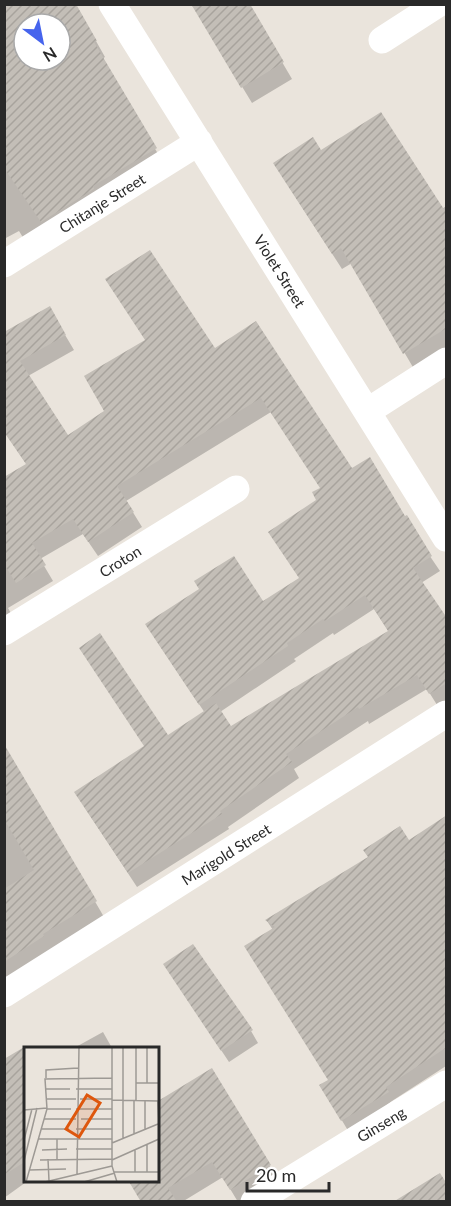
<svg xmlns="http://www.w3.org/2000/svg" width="451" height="1206" viewBox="0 0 451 1206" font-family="Lato,sans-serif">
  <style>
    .shadow { fill: #0003; fill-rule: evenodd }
    .building { fill: url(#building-hatch); fill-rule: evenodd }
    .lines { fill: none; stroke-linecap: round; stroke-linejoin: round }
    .minor { stroke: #fff; stroke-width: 27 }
    .labels { text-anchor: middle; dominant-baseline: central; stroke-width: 4.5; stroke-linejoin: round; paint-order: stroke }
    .street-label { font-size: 15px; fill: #292929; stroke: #fff }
    .inset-road { fill: none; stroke: #9d9994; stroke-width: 1.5 }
    .view { fill: #de570d; fill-opacity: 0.15; stroke: #de570d; stroke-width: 3 }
    .inset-edge { fill: none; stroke: #292929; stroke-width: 3 }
  </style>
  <defs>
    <pattern id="building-hatch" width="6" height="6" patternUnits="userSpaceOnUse" patternTransform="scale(1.5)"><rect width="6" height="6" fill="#c3beb7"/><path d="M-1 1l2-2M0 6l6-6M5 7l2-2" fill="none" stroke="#a8a39d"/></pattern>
  </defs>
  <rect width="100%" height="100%" fill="#eae4dc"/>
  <path class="shadow" d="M4 4H75L105 57 102 59 164 164 27 244 19 231 4 239ZM24 24H60V60H24Z
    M192 4H248L292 79 252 103Z
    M321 152 442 209 446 206V319L442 322 446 330V350L414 369 352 263 342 269 284 179Z
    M49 308 74 350 28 376 68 437 214 351 352 470 404 518 440 571 421 583 446 621V703L439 708 427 689 369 724 368 721 294 769 299 778 228 827 229 829 137 887 85 808 168 737 205 713 156 640 263 603 300 579 322 489 271 412 126 501 142 527 98 556 83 534 40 559 53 581 8 608 12 615 4 619V479L27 465 4 431V334ZM374 609 389 632 230 728 220 712 296 661 294 659 333 633 334 635Z
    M4 749 22 776 104 917 4 983Z
    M446 817V1066L392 1101 350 1134 321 1085 330 1080 273 930 267 921 409 842Z
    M172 976 251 1031 258 1043 229 1062Z
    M103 1032 112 1048H74Z
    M26 1052V1180H29L4 1198V1061Z
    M212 1070 279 1182 246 1202H238L223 1177 182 1202H142L158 1180V1103Z"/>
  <path class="building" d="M4 4H76L97 41 94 42 157 148 93 186 94 189 41 222 4 168ZM24 24H60V60H24Z
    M191 4H250L284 62 241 88Z
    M381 112 447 214V328L403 354 341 248 332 254 273 163 313 137 321 150Z
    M150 250 215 348 256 321 352 468 370 457 405 516 407 515 432 556 413 568 447 618V683L429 694 417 675 359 709 358 707 286 754 292 762 220 811 222 814 128 873 74 792 144 746 79 648 100 633 168 735 216 703 231 726 388 631 365 595 325 621 323 619 287 643 288 646 199 705 145 624 199 589 194 581 234 556 263 601 299 578 268 532 316 500 312 492 320 488 261 398 117 486 134 512 88 542 73 519 32 543 46 565 16 583 4 564V477L26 464 4 432V332L50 306 66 335 20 361 68 435 104 411 84 376 145 340 105 279Z
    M4 744 97 901 43 934 44 936 4 962V889L34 870 4 819Z
    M447 815V1047L386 1087 389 1092 341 1121 319 1085 328 1080 244 946 275 927 265 920 368 857 363 850 400 826 409 840Z
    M193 944 253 1030 221 1051 163 964Z
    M26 1046V1161L4 1175V1059Z
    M212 1068 271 1165 230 1190 212 1162 168 1188 177 1202H141L128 1180H158V1101Z
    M440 1173 447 1184V1202H393Z"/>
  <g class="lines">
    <path class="minor" d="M112 4 446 538
      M382 40 438 4
      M4 264 199 142
      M368 411 446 361
      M4 632 236 489
      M4 994 446 714
      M254 1202 446 1084"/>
  </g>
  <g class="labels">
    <g class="street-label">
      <text transform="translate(102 203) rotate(-32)">Chitanje Street</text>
      <text transform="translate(280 271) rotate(58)">Violet Street</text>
      <text transform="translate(120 561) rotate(-32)">Croton</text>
      <text transform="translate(226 854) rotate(-32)">Marigold Street</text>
      <text transform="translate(381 1124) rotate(-31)">Ginseng</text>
    </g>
  </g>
  <g transform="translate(24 1047)">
    <rect width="135" height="135" fill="#eae4dc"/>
    <path class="inset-road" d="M88 0V119L93 135M112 0V53M123 0V36M22 31V23L54 21M112 36H135M21 42H46M52 42H88M135 45V0M22 52H52M56 52H88M88 53 134 54 135 77M99 53V0M99 53V91M110 53V87M23 62H47M52 62H88M0 63 23 61M20 72H52M57 72H88M17 82H45M52 82H88M121 82V53M14 92H88M0 93 8 62M88 96 134 77M123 98V125M52 102H88M18 103 43 102M24 112 25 134M33 112V92M16 113 88 112M88 113 135 92M0 114 13 61M5 123 42 122M90 125H135M111 125V103M53 127 55 0M2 135 23 62 21 32 88 31M21 135 88 119M60 135 91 126"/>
    <path class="view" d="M63 48 76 56 55 90 42 82Z"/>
    <rect width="135" height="135" class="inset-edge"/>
  </g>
  <rect width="451" height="1206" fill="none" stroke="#292929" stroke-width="12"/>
  <g transform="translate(42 42) rotate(148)"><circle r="28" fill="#ffffff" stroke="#a9a9a9" stroke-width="1.5"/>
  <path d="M0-4.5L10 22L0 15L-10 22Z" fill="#4664ed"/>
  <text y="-9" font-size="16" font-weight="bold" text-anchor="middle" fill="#292929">N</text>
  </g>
  <path d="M247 1182v9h82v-9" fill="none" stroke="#292929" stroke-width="3"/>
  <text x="256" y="1182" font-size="18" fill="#292929" stroke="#ffffff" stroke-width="4.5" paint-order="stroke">20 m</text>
</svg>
